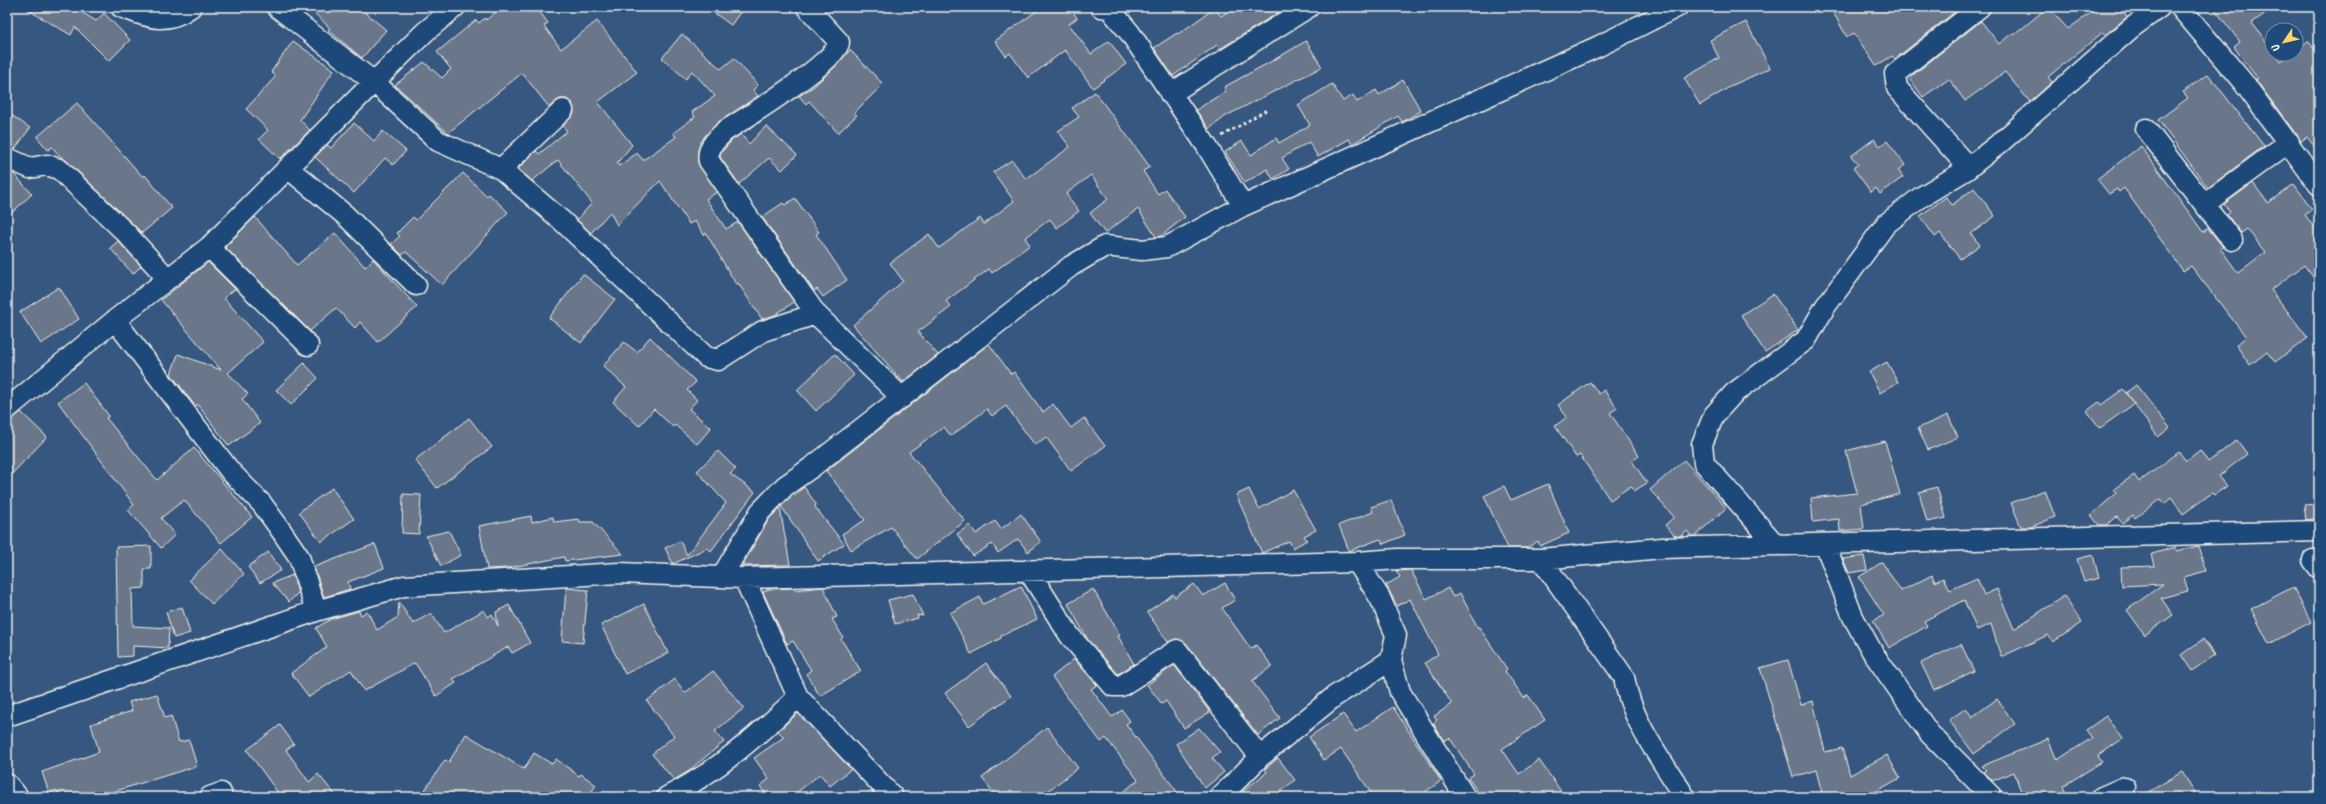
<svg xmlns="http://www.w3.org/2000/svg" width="2326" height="804" viewBox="0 0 2326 804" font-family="Kalam,sans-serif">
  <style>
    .building { fill: #6b768a; stroke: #f4f1e8 }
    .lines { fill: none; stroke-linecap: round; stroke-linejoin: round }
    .minor-casing { stroke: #f4f1e8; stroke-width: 23 }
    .path { stroke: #f4f1e8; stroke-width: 2.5; stroke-dasharray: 3 3; stroke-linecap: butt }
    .minor { stroke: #1f4a7a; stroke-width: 20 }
  </style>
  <rect width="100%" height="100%" fill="#36577f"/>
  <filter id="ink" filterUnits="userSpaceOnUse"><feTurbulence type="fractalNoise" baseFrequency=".025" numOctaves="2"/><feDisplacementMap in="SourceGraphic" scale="8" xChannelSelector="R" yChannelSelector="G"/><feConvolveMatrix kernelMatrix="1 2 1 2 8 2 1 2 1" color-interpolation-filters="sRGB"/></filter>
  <g filter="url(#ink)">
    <path class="building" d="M23 7H73L96 21 104 13 130 40 109 61 75 27 71 35Z
      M308 7H359L386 30 362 58 328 30 330 28Z
      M502 7H536L548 23 544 26 561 49 597 21 637 72 598 102 632 145 617 163 619 166 637 153 643 160 676 137 673 133 695 117 692 112 715 96 692 71 686 79 662 58 682 34 721 69 734 58 758 85 753 90 758 96 717 123 701 142 698 150V163L717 192 706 199 726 229 738 222 794 302 775 315 762 319 738 283 736 284 706 233 704 235 695 221 689 224 660 181 617 225 610 212 591 233 577 220 592 203 558 160 532 181 518 169 536 151 539 154 567 131 563 126 574 113 572 102 566 99H560L549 107 522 73 448 133 395 85 424 62 442 78 451 69 437 52 476 20 479 23 485 18 486 20Z
      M706 7H744L731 25Z
      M1042 7H1070L1077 18 1069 24 1091 54 1109 41 1126 64 1093 88 1065 50 1028 78 1010 53 1006 56 995 41Z
      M1235 7H1287L1220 49 1217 45 1173 76 1154 48 1177 33 1178 34 1215 8 1221 16Z
      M1830 7H1961L1895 59 1892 56 1876 66 1854 33 1847 37Z
      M2048 7 2068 29 2099 7H2120L2127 17 2105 35 2103 32 2048 77 2052 82 2030 102 2005 72 1965 101 1949 79 1923 97 1909 78 1981 21 1999 44 2012 33 2014 35Z
      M2213 7H2274L2252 23 2272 49V54H2275L2281 61 2291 54H2296V50L2308 41 2319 55V152L2307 137 2301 141 2256 80 2258 79 2234 47 2240 42Z
      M1746 22 1770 68 1733 85 1700 105 1684 78 1719 58 1710 40Z
      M293 41 334 70 300 120 310 130 280 159 259 139 268 130 246 109 276 76 271 72Z
      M1306 41 1322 67 1226 116 1209 129 1196 110 1226 91 1224 87 1272 61Z
      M850 50 883 84 854 113 857 115 838 133 809 101 806 104 799 96 813 87 835 67Z
      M2208 74 2264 146 2208 188 2158 120 2188 98 2183 92Z
      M1403 80 1421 111 1402 122 1398 116 1352 144 1349 139 1318 157 1309 142 1282 158 1289 169 1273 179 1267 169 1245 183 1225 152 1242 141 1251 155 1276 138 1279 143 1310 125 1298 105 1332 84 1343 101 1353 95 1357 102 1376 90 1379 95Z
      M1095 92 1150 167 1143 171 1158 194 1165 189 1185 217 1161 236 1156 237 1138 209 1105 233 1090 213 1108 199 1091 175 1066 194 1079 211 1057 228 1050 219 1025 238 1030 245 992 273 989 269 946 301 951 307 918 332 938 355 903 382 853 325 903 281 890 263 929 234 939 248 980 218 984 224 1014 201 993 172 1012 160 1026 179 1070 147 1058 131 1079 117 1072 108Z
      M77 103 143 177 145 175 172 208 142 233 67 161 61 157 52 147 48 150 37 137Z
      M7 112 30 128 15 149 7 147Z
      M354 123 374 141 383 131 406 151 393 165 385 158 354 193 315 157 327 145 331 148Z
      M766 126 797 155 782 170 769 158 739 184 720 157 721 153 732 140 741 134 749 144Z
      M1874 139 1880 146 1887 141 1905 165 1898 170 1903 177 1880 194 1876 188 1871 192 1853 168 1858 164 1851 156Z
      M2141 146 2203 232 2208 228 2223 247 2220 248 2238 273 2265 252 2247 229 2241 233 2227 215 2230 212 2224 204 2253 183 2268 203 2294 184 2312 209 2305 215 2319 233V285L2304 265 2271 290 2308 338 2275 362 2267 352 2250 365 2236 345 2246 337 2191 266 2183 271 2124 188 2119 192 2117 189 2109 194 2097 179Z
      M7 171 14 174 32 194 7 217Z
      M463 173 487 196 489 194 508 212 442 285 406 252 402 255 391 244 400 236 397 233 413 217 416 220Z
      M1974 188 1995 216 1971 234 1980 245 1960 259 1940 233 1935 237 1920 216 1946 197 1952 205Z
      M795 198 819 232 816 234 847 280 823 297 817 289 814 291 762 217 783 203 785 205Z
      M255 217 297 265 335 233 365 267 373 259 417 307 378 342 360 322 355 328 336 308 310 331 225 247Z
      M118 241 141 266 133 274 110 248Z
      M208 262 235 289 224 298 263 342 228 373 248 394 242 399 260 423 229 446 197 404 195 406 171 374 178 354 221 370 161 300Z
      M583 274 615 299 581 343 549 318Z
      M59 287 79 319 41 344 20 312Z
      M1773 294 1798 330 1765 352 1741 315Z
      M650 337 696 382 687 390 697 400 689 409 711 428 697 444 675 425 673 427 654 409 639 426 613 402 626 387 603 366 624 342 637 352Z
      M989 344 1011 374 1014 372 1043 412 1053 404 1071 428 1084 418 1105 446 1071 471 1046 437 1035 445 1006 406 992 416 987 409 951 436 944 427 909 452 965 521 917 559 891 527 851 550 842 534 865 520 826 471Z
      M835 354 854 375 816 411 797 390Z
      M1887 362 1898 382 1880 393 1869 372Z
      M304 363 318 378 291 405 276 390Z
      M1590 382 1599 394 1604 390 1617 408 1610 413 1639 456 1632 461 1647 483 1634 491 1631 486 1610 500 1580 455 1576 457 1555 426 1567 417 1558 405Z
      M84 383 109 416 106 418 157 480 194 448 252 517 221 543 184 500 161 518 175 535 161 548 128 510 134 505 58 402Z
      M2136 385 2170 428 2158 437 2126 393Z
      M2123 389 2134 404 2100 428 2087 411 2099 402 2101 405Z
      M21 412 47 437 7 479V423Z
      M1948 415 1958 437 1928 450 1918 428Z
      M469 418 492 447 437 488 415 460Z
      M2237 440 2247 454 2219 476 2227 486 2214 495 2212 493 2183 514 2171 498 2164 504 2160 499 2135 518 2133 515 2122 523 2117 517 2106 525H2099L2091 515 2117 493 2114 489 2134 475 2139 482 2179 452 2186 461 2200 450 2208 462Z
      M1885 441 1900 494 1861 504 1864 529 1840 531 1839 519 1813 522 1811 498 1857 493 1846 451Z
      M718 451 736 469 730 474 755 492 711 551 707 548 673 564 665 548 680 541 687 555 726 503 697 471Z
      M1684 460 1726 508 1695 536H1691L1687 531 1681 536H1675L1665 525 1674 517 1650 490Z
      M1548 484 1569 533 1540 546 1538 541 1526 548H1508L1484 496 1504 486 1511 500Z
      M804 487 816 504 815 507 844 544 818 561 781 506Z
      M1937 487 1946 518 1927 522 1919 492Z
      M332 488 354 519 321 542 299 512Z
      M1249 489 1259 509 1293 490 1316 530 1304 536 1307 540 1293 548 1289 541 1262 553 1236 495Z
      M2045 490 2055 517 2031 527H2021L2011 503Z
      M403 494 421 495 419 534 402 533Z
      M1391 500 1405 535 1383 544 1380 539 1349 551 1339 525 1373 512 1371 507Z
      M2319 504V518L2306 520 2304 505Z
      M780 508 790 565 742 566 769 519Z
      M1021 514 1041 542 1028 552 1018 539 998 553 992 544 973 556 957 534 970 525 976 534 995 521 1001 529Z
      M531 516 532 522 553 517 554 522 579 519 580 522H593L623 554 565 561 564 557 507 568 487 569 479 526Z
      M449 531 461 555 441 566 426 536Z
      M375 544 384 568 348 582 350 589 324 597 314 567Z
      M151 546V569H144V588L132 589 133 626 169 628 168 648 133 646V656L118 657 116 547Z
      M2198 546 2206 571 2184 577 2188 591 2161 598 2173 615 2145 635 2127 610 2163 584 2122 586 2121 567 2155 566 2152 554 2176 547 2177 551Z
      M222 549 244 574 212 604 189 580Z
      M268 552 281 570 260 583 248 567Z
      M2093 555 2099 578 2084 582 2077 559Z
      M1864 556 1867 570 1849 573 1843 559Z
      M1882 562 1901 591 1932 575 1935 582 1943 578 1950 590 1977 578 1984 595 1997 589 2014 629 2064 596 2082 623 2053 642 2048 635 2001 657 1991 624 1977 630 1964 600 1924 621 1927 626 1889 648 1873 621 1884 615 1859 577Z
      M1411 570 1426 599 1448 588 1453 597 1460 593 1478 628 1479 627 1507 669 1505 671 1524 698 1528 695 1545 720 1502 749 1519 774 1539 760 1565 797H1488L1484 791 1479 794 1468 778 1474 774 1451 740 1449 738 1444 741 1433 723 1437 720 1434 716 1452 704 1425 663 1438 654 1410 599 1397 606 1386 585 1400 577 1396 571Z
      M293 575 298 593 289 602 272 583Z
      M1225 583 1235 600 1222 608 1251 649 1256 645 1272 666 1252 681 1280 718 1258 735 1186 643 1176 639 1168 642 1147 612 1173 594 1175 597 1194 584 1203 596Z
      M1021 586 1037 619 1001 636V638L971 654 950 613 980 597 983 604Z
      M823 587 837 617 832 619 843 637 841 639 861 671 820 696 806 674 811 670 793 641 787 644 763 592 769 589 794 588 795 590Z
      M2293 587 2311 622 2269 644 2251 609Z
      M566 588 588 590 583 643 562 641Z
      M1093 589 1120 635 1118 636 1134 664 1118 674 1088 640 1068 604Z
      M913 594 923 616 917 615 918 618 895 624 888 600Z
      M399 602 413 624 431 613 444 633 484 610 488 617 492 614 498 626 496 612 509 605 530 643 512 653 508 647 453 679 456 683 436 696 415 663 364 691 351 670 309 697 291 673 327 647 316 628 331 619 359 611 361 615 367 611 377 630 398 617Z
      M644 604 668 653 625 674 601 625Z
      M182 607 190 633 174 638 166 612Z
      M2203 639 2214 655 2192 671 2181 655Z
      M1961 644 1974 671 1934 690 1921 663Z
      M1074 659 1097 685 1091 689 1112 717 1122 710 1130 721 1126 724 1181 797H1117L1138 780 1106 738 1101 742 1052 677Z
      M1788 660 1801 705 1813 701 1825 752 1842 748 1850 775 1887 755 1900 778 1866 797H1823L1816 770 1793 777 1760 668Z
      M986 663 1011 696 969 726 945 693Z
      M1174 665 1210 712 1184 728 1166 701 1162 704 1147 685Z
      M713 671 744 708 715 731 724 742 693 767 694 768 674 780 652 754 674 736 647 701 675 679 685 693Z
      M157 694 165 718 171 716 179 742 189 740 197 766 96 797H59L57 790 49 793 42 772 99 752 91 724 132 711 129 702Z
      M1997 699 2015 724 1974 754 1949 720 1966 708 1972 717Z
      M1393 707 1441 781 1418 797H1374L1341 749 1324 760 1309 737 1343 714 1356 732Z
      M798 713 851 769 830 786 820 774 791 797H768L760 786 769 779 754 758 784 737 778 731Z
      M2106 716 2122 739 2098 756 2102 762 2063 786 2067 797H2023L2014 772 1992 781 1983 772 1986 770 1982 766 2048 739 2057 760 2092 738 2086 730Z
      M280 725 294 744 286 750 309 782 318 774 337 797H281L247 750Z
      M1047 727 1078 768 1040 797H1016L1011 790 1002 797H997L982 778Z
      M1199 728 1220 752 1212 758 1224 772 1205 788 1176 744Z
      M466 734 524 769 534 753 552 764 556 759 579 776 581 774 596 785 588 797H436L425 790 445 760 449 762Z
      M1278 758 1295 780 1274 797H1236L1267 772 1265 769Z
      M2182 772 2198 797H2140Z"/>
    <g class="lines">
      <g class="minor-casing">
        <path id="minor" d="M121 7C148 17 165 26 191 7
          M277 7 374 82 438 141 501 169 561 220 706 357 718 360 763 331 816 314
          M807 7 839 42C839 60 744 119 725 131 717 139 706 148 709 161L816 314 902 398
          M1101 7 1109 8 1130 33 1206 145 1243 206
          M2180 7 2243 82 2319 185
          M1170 94 1309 7
          M2146 129 2232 240
          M7 158 30 168 47 165 59 169 126 233 168 279
          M1968 167 1897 88 1895 74 1980 7
          M289 169 345 215 416 285
          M501 169 563 110
          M2205 204 2289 142
          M209 247 308 345
          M115 320 230 471 262 504 280 529 299 557 316 611
          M7 409 115 320 209 247 374 82 425 32 455 7
          M1775 544 1704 463 1702 444 1714 415 1734 393 1806 340 1825 307 1886 224 1921 197 1966 170 2001 142 2130 29 2160 7
          M1825 544 1853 617 1873 653 1929 733 1992 797
          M1541 559 1624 677C1631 722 1662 760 1685 797
          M2313 560 2319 568
          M1357 562 1380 598 1396 635 1391 660 1400 692 1465 797
          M1028 570 1070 636 1113 686H1121L1177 650 1260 757
          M722 576 760 512 785 486 812 467 1071 266 1105 246 1142 250 1167 247 1243 206 1599 46 1677 7
          M744 578 798 697 893 797
          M7 716 316 611 404 586 619 573 744 578 1357 562 1398 559H1541L1662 548 2319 531
          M7 784 18 797
          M210 797 221 793
          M667 797C718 771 757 736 798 697
          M1220 797 1260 757 1335 696 1391 660
          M2102 797 2125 787"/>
      </g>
      <path class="path" d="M1222 136 1268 109"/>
      <use href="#minor" class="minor"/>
    </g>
  </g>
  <rect width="2326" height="804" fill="none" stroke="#1f4a7a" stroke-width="24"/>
  <rect x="12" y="12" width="2302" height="780" fill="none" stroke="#f4f1e8" stroke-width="1.5" filter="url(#ink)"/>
  <g transform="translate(2284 42) rotate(235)"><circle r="19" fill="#1f4a7a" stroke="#748da6"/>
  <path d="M0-3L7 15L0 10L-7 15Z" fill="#ffd166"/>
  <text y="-6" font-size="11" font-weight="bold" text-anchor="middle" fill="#f4f1e8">U</text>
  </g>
</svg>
